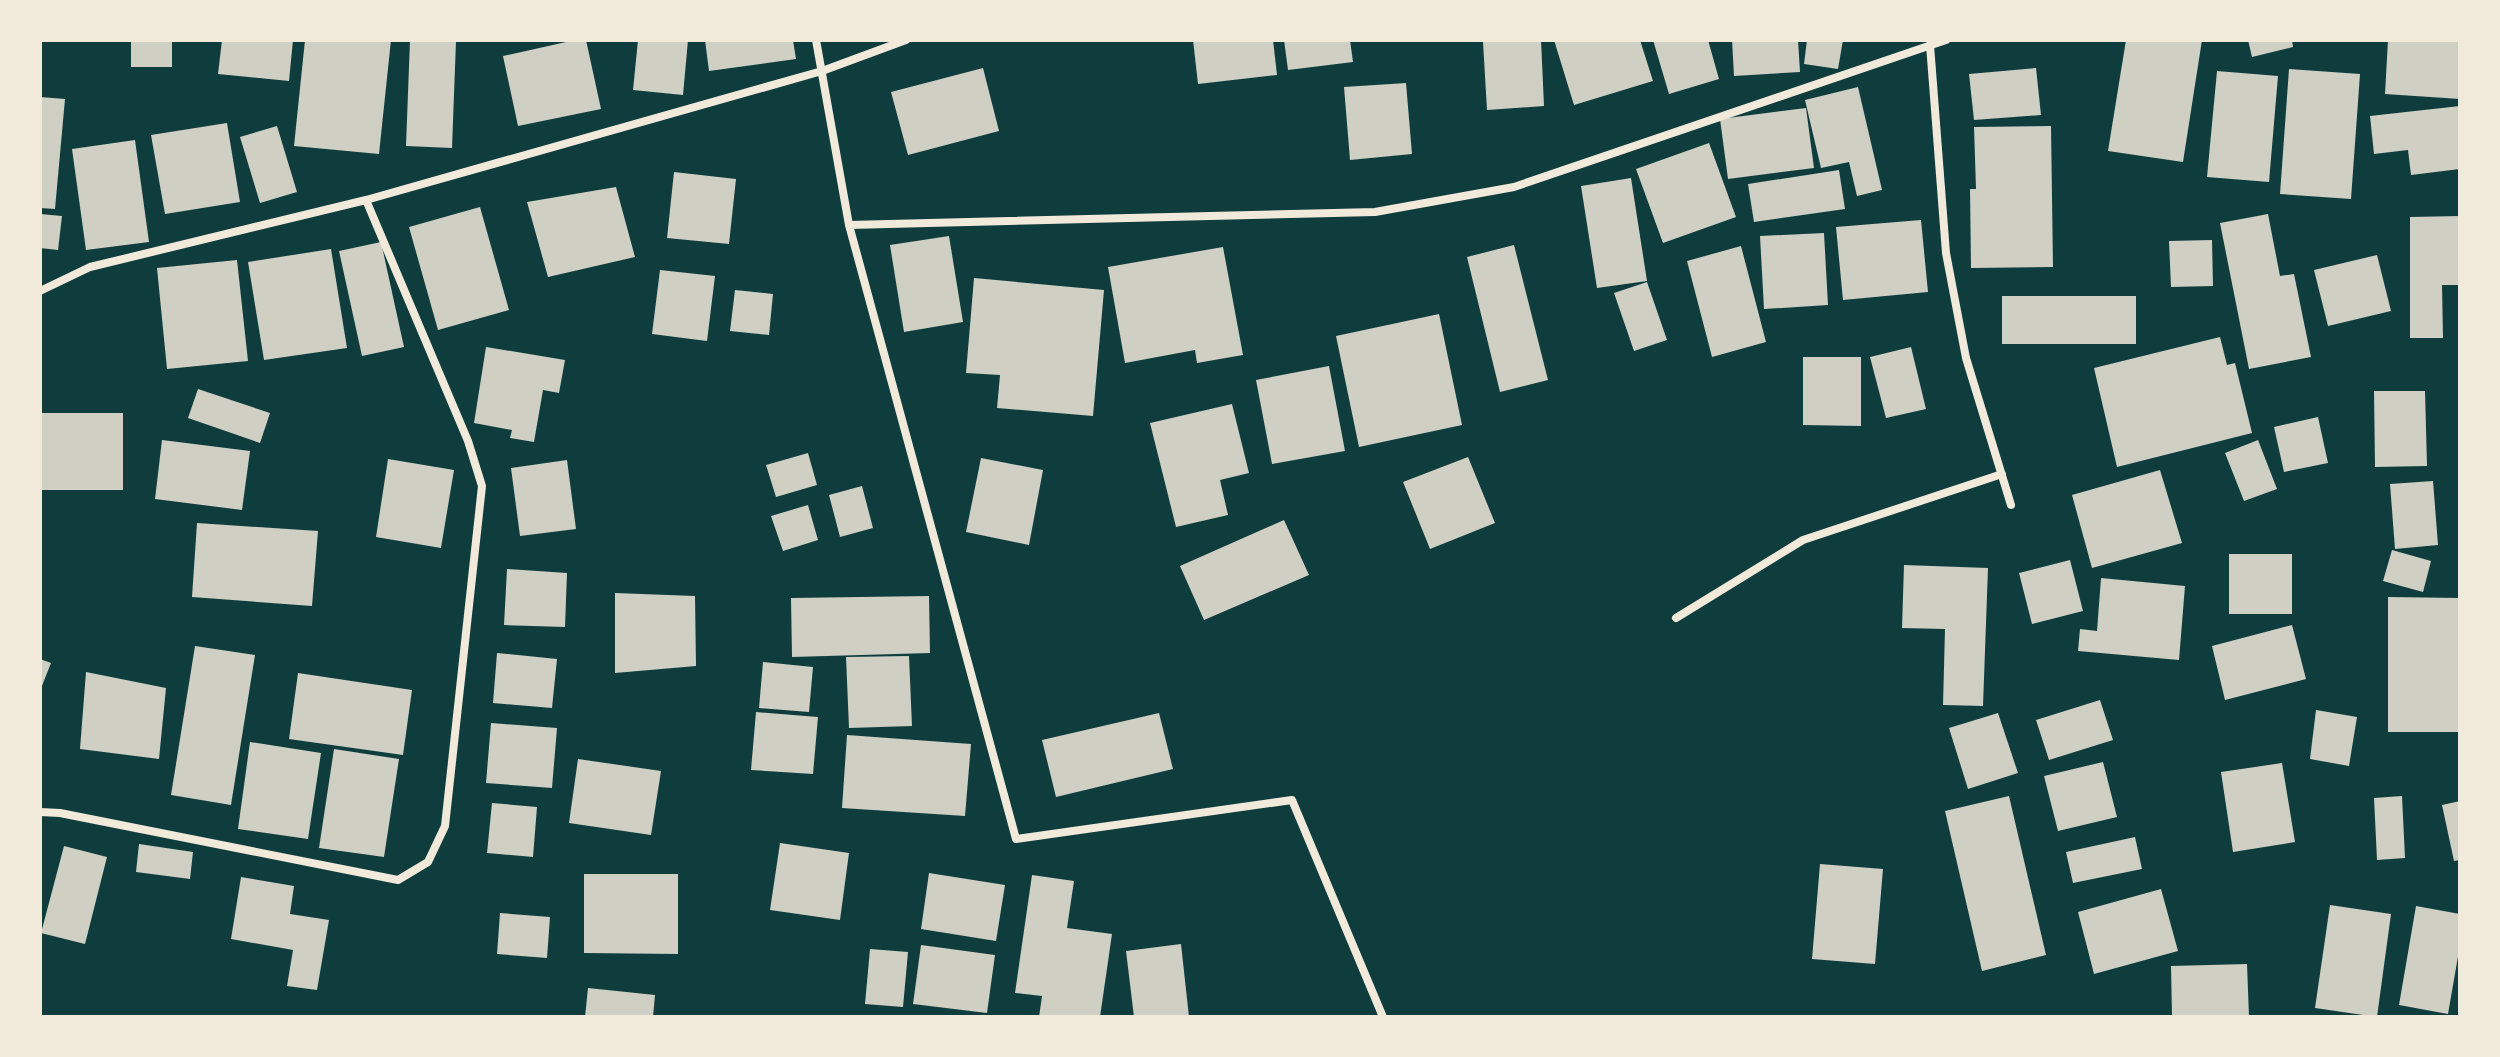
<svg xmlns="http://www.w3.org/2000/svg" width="2500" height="1057" viewBox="0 0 2500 1057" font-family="Signika,sans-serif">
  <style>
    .building { fill: #cfcfc3 }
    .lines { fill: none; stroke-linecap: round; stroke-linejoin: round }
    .minor { stroke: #f1e9da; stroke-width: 8 }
  </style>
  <rect width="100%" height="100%" fill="#0f3d3e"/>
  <path class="building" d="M131 40H172V67H131Z
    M222 40H293L289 81 218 74Z
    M305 40H391L379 154 294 146Z
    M410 40 456 41 452 148 406 146Z
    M575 40H586L601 109 518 126 503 56Z
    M638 40H688L683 95 633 90Z
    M705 40H793L796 59 709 71Z
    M1193 40H1273L1277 75 1198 84Z
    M1284 40H1350L1353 62 1288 70Z
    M1516 40H1541L1544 106 1487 110 1483 42Z
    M1554 40H1640L1653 81 1574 105Z
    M1653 40H1708L1719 79 1669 94Z
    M1732 40H1798L1800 72 1734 76Z
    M1807 40H1843L1838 69 1804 64Z
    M2126 40H2202L2183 162 2108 151Z
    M2248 40H2292L2293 47 2252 57Z
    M2388 40H2460V99L2385 94Z
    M983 68 999 131 908 155 891 92Z
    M2036 68 2041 115 1974 120 1969 74Z
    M2289 69 2360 74 2351 199 2280 194Z
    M2217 71 2278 76 2269 182 2207 177Z
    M1406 83 1412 154 1350 160 1344 87Z
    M1858 87 1882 190 1857 196 1849 162 1821 168 1805 100Z
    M40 97 65 99 55 209 40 208Z
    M2460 106V169L2411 175 2408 150 2374 154 2370 116Z
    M1806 108 1814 168 1728 179 1720 119Z
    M227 123 240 202 165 214 151 135Z
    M277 126 297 192 260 203 240 137Z
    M2051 126 2053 267 1971 268 1970 189H1976L1974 127Z
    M135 140 149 242 86 250 72 149Z
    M1709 143 1736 217 1663 243 1636 169Z
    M1839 170 1845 209 1754 222 1748 184Z
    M674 172 736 179 729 244 667 238Z
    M1631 178 1647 281 1597 288 1581 186Z
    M616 187 635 257 548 277 527 202Z
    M480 207 509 310 438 330 409 227Z
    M40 214 62 216 58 250 40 248Z
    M2268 214 2280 276 2294 274 2311 357 2249 369 2220 223Z
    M2460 216V285H2442L2443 338H2410V217Z
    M1921 220 1928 292 1843 300 1836 227Z
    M1824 233 1828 305 1764 309 1760 236Z
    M949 236 963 322 904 332 890 245Z
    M2212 240 2213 286 2171 287 2169 241Z
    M381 242 404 347 362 356 339 251Z
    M1514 245 1548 380 1500 392 1467 257Z
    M1741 246 1766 342 1712 357 1687 261Z
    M1223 247 1243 355 1197 363 1195 350 1125 363 1108 267Z
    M331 249 347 348 264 360 248 262Z
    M2377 255 2391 311 2328 326 2314 270Z
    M237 260 248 361 167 369 157 268Z
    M660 270 715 276 707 341 652 334Z
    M974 278 1104 290 1093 416 997 408 1000 375 966 373Z
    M1647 282 1667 340 1634 351 1614 293Z
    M735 290 773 294 769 335 730 331Z
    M2002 296H2136V344H2002Z
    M1439 314 1462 425 1359 447 1336 336Z
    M2220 337 2227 365 2235 363 2252 433 2117 467 2094 368Z
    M486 347 565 360 559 393 543 390 534 442 510 438 512 430 474 423Z
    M1911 347 1926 409 1886 418 1870 357Z
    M1803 357H1861V426L1803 425Z
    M1329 366 1345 451 1272 464 1256 380Z
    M198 389 270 413 260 443 188 418Z
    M2374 391H2425L2427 466 2375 467Z
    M1232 404 1249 473 1220 480 1228 515 1176 527 1150 423Z
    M40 413H123V490H40Z
    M2318 417 2328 463 2284 472 2274 427Z
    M162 440 250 451 242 510 155 499Z
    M2258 440 2277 489 2244 501 2225 453Z
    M808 453 817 485 776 497 766 465Z
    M1468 457 1495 523 1430 549 1403 482Z
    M981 458 1043 470 1029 545 966 532Z
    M388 459 454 470 441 548 376 537Z
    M567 460 576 529 520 536 511 468Z
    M2160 470 2182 543 2092 568 2072 495Z
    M2433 481 2438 545 2395 549 2390 484Z
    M862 486 873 528 840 537 829 495Z
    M808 505 818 540 783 551 771 516Z
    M1284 520 1309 575 1204 620 1180 566Z
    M197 523 318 531 312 606 192 597Z
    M2392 550 2431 561 2423 592 2383 581Z
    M2229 554H2292V614H2229Z
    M2070 560 2083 611 2032 624 2019 573Z
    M1904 565 1988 568 1983 706 1943 705 1945 629 1902 628Z
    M507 569 567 573 565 627 504 625Z
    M2101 578 2185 586 2179 660 2078 651 2080 629 2097 631Z
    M615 593 695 596 696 666 615 673Z
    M929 596 930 653 792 657 791 598Z
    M2388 597 2460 598V732H2388Z
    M2292 625 2306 679 2225 700 2212 646Z
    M195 646 255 655 231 805 171 795Z
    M497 653 557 659 552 708 493 703Z
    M909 656 912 726 849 728 846 657Z
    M40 659 51 663 40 691Z
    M763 662 813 667 809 712 759 708Z
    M86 672 166 688 159 759 80 749Z
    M298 673 412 690 403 755 289 739Z
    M2100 700 2113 740 2049 760 2036 720Z
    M2316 710 2357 717 2349 766 2310 759Z
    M756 712 818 717 813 774 751 770Z
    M1159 713 1173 769 1056 797 1042 740Z
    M1998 713 2018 773 1968 789 1949 728Z
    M491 723 557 728 552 788 486 783Z
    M847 735 971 744 965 816 842 808Z
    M250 742 321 753 308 839 238 829Z
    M334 749 399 759 384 857 319 848Z
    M578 759 661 771 651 835 569 823Z
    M2103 762 2117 817 2058 831 2044 776Z
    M2282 763 2295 842 2233 852 2221 772Z
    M2009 796 2046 955 1982 971 1945 811Z
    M2402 796 2405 858 2377 860 2374 798Z
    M2460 801V860L2454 861 2442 805Z
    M492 803 537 807 533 857 487 853Z
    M2135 837 2142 869 2073 883 2066 852Z
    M780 843 849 853 840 920 770 910Z
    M139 844 193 852 190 879 136 872Z
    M64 846 107 857 85 944 41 933Z
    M1820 864 1883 869 1875 964 1812 959Z
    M929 873 1005 885 996 941 921 929Z
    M584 874H678V954L584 953Z
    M1032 875 1074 881 1067 928 1112 934 1100 1017H1039L1042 996 1015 993Z
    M241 877 294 886 290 914 329 920 317 990 287 986 293 950 231 939Z
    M2161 889 2178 951 2094 974 2078 912Z
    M2330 905 2391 914 2377 1017 2315 1008Z
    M2416 906 2460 914V945L2448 1014 2399 1005Z
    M500 913 550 917 547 958 497 954Z
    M1181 944 1189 1017H1134L1126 951Z
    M921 945 995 955 987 1013 913 1004Z
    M870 949 908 952 903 1007 865 1004Z
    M2247 964 2249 1017H2172L2171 966Z
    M588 988 655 995 653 1017H585Z"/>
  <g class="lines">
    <path class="minor" d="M816 40 849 225 1016 839 1292 800 1383 1017
      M1930 45 1946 253 1966 358 2011 505
      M849 225 1375 212 1514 187 1946 40
      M40 291 90 267 366 200 822 71 906 40
      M1676 618 1803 540 2002 474
      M40 812 60 813 398 880 428 862 445 826 482 486 468 441 366 200"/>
  </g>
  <rect width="2500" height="1057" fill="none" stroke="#f1e9da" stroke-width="84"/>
</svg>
